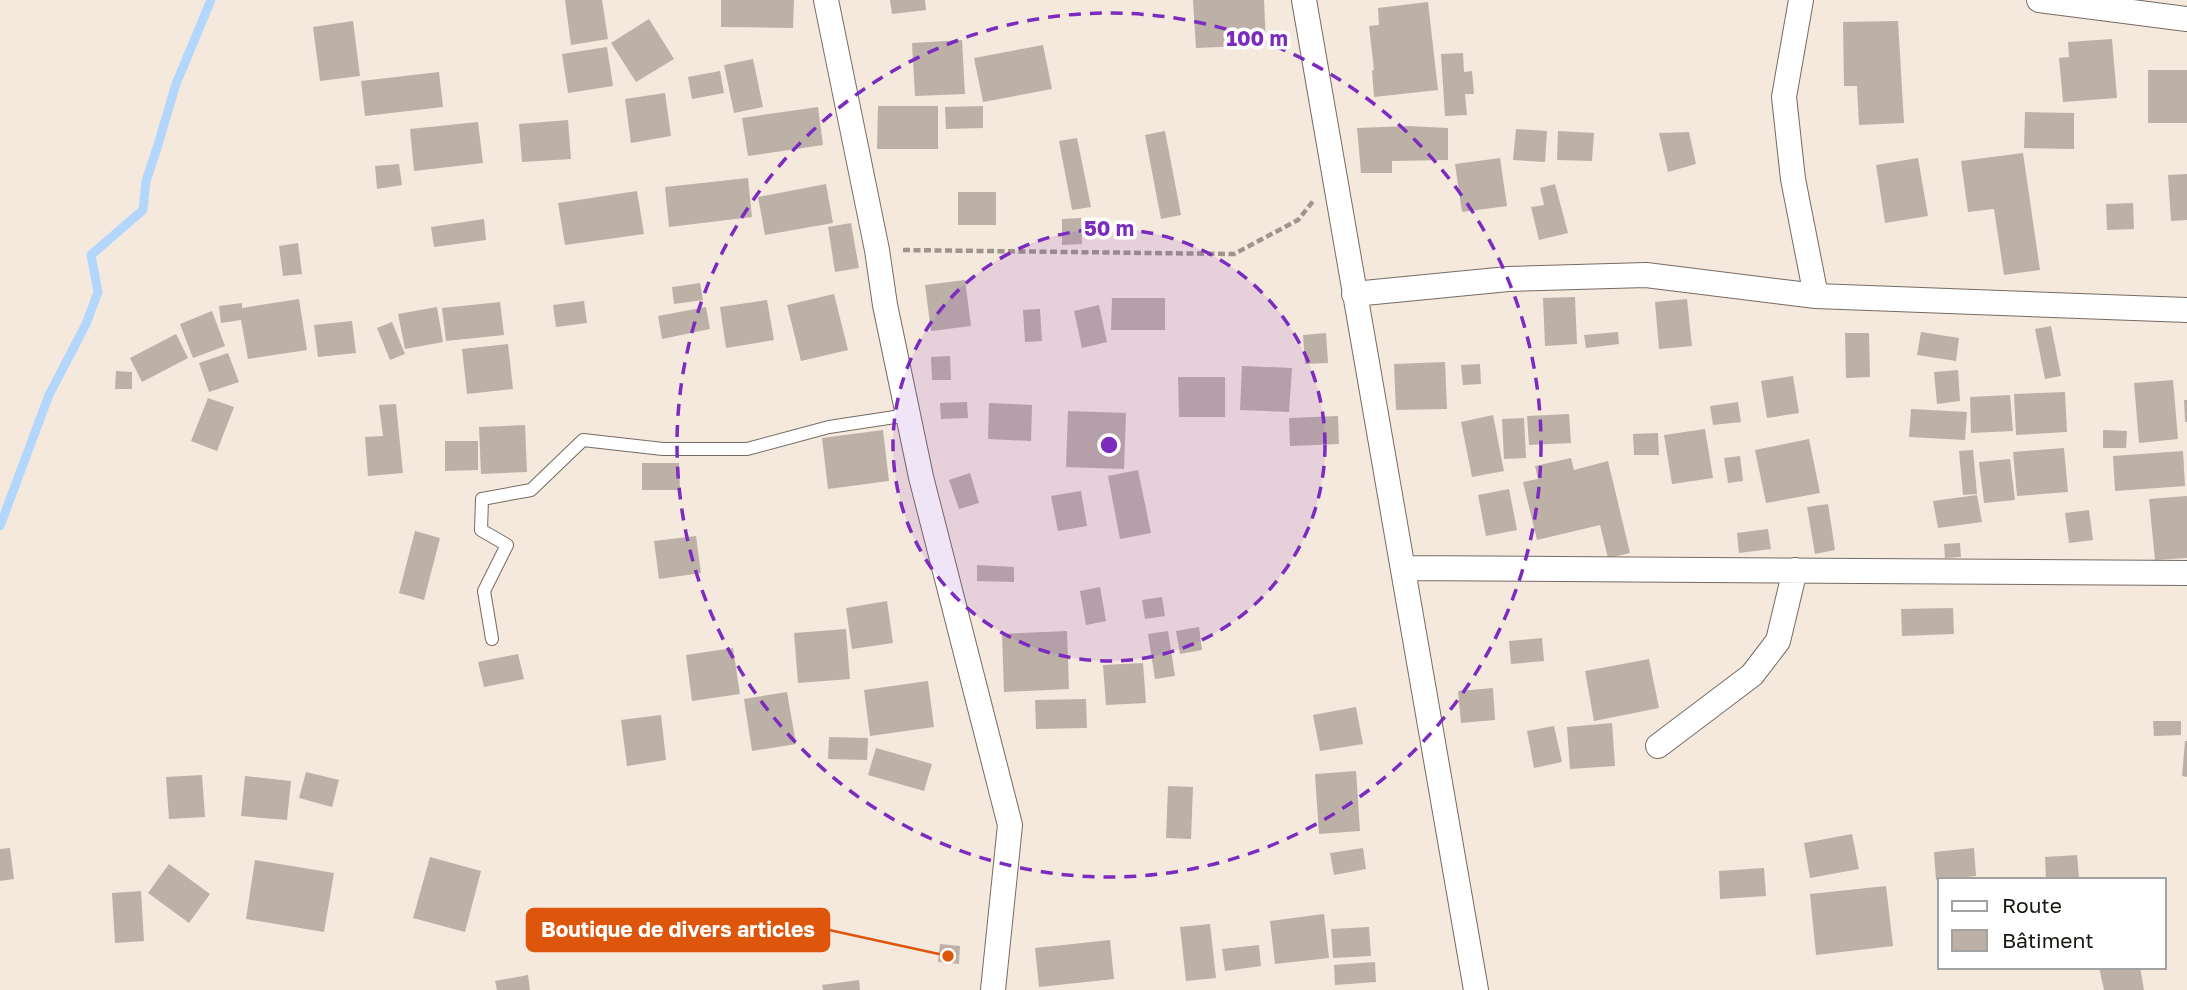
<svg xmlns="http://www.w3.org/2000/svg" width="2187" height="990" viewBox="0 0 2187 990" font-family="'Golos Text',sans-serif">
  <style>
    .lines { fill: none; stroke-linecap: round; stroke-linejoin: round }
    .stream { stroke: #b3d7fc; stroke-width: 9 }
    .building { fill: #bdb0a7 }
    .service-casing { stroke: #766b62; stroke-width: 14 }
    .minor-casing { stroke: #766b62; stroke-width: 26 }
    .path { stroke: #9e958c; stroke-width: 4.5; stroke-dasharray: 7 3.5; stroke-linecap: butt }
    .service { stroke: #fff; stroke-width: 12 }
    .minor { stroke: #fff; stroke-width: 24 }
    .ring { fill: none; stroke: #7b2cbf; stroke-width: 3.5; stroke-dasharray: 12 9 }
    .centre { fill: #7b2cbf; stroke: #fff; stroke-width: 3.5 }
    .ring-label { font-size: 21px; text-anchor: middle; font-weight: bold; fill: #7b2cbf; stroke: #fff; stroke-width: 7; stroke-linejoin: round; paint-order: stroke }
    .leader { fill: none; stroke: #de560c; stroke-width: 2.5 }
    .callout-dot { fill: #de560c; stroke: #fff; stroke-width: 2.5 }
    .callout { fill: #de560c; stroke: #de560c; stroke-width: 2.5 }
    .callout-label { font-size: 21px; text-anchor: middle; font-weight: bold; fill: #fff }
  </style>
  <rect width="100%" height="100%" fill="#f5e8dd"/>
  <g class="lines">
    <path class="stream" d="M0 526 49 395 86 324 98 292 91 255 143 210 146 181 157 148 176 84 211 0"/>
  </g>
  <path class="building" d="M565 0H602L608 39 571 45Z
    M721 0H794L793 28 721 27Z
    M890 0H925L926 10 892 14Z
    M1193 0H1264L1266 45 1196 48Z
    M1428 2 1438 90 1374 97 1372 70H1374L1369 26 1379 25 1378 8Z
    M649 19 674 59 636 82 611 43Z
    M353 21 360 76 320 81 313 27Z
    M1898 21 1904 123 1859 125 1857 86H1844L1843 22Z
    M2112 39 2117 98 2063 102 2059 58 2069 57 2068 42Z
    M962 40 965 94 915 96 912 43Z
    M1043 45 1052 89 983 102 974 58Z
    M607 47 613 86 568 93 562 54Z
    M1463 53 1464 72 1472 71 1474 94H1465L1467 115 1445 116 1441 54Z
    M753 59 763 107 734 113 724 65Z
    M2148 70H2187V123H2148Z
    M720 71 724 93 692 99 688 77Z
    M439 72 443 107 365 116 361 81Z
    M665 93 671 136 631 143 625 99Z
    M878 106H938V149H877Z
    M983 106V128L946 129 945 107Z
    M818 107 823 145 748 156 742 118Z
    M2025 112 2074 113V149L2024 148Z
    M568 120 571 159 522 162 519 124Z
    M478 122 483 163 414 171 410 129Z
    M1408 126 1448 128V160L1392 161V173H1361L1357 128Z
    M1516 129 1547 131 1545 162 1513 160Z
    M1165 131 1181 215 1161 219 1145 135Z
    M1558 131 1594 133 1592 161 1557 160Z
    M1689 132 1696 164 1668 172 1659 133Z
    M1077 138 1091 207 1072 210 1059 141Z
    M2023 153 2040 270 2004 275 1994 209 1968 212 1961 161Z
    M1500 158 1507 206 1462 212 1455 164Z
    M1918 158 1928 216 1885 223 1876 165Z
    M399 164 402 185 377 189 375 166Z
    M2187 174V220L2171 221 2168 175Z
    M748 178 752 217 669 227 665 187Z
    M826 184 833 223 765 235 758 197Z
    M1555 184 1568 233 1539 240 1531 207 1544 205 1540 188Z
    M637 191 644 234 565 245 558 203Z
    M958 192H996V225H958Z
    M2133 203 2134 229 2107 230 2106 204Z
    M1081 218 1082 244 1062 245V219Z
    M484 219 486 240 434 247 431 227Z
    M851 223 859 268 835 272 828 227Z
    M298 243 302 274 283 276 279 246Z
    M965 280 971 326 931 331 925 285Z
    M700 283 703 300 674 304 672 287Z
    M834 294 848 350 801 361 787 305Z
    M1575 297 1577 344 1545 346 1543 298Z
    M1112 298H1165V330H1111Z
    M299 299 307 350 248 359 241 320 221 323 219 306 242 303V308Z
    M1687 299 1692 346 1659 349 1655 302Z
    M767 300 774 340 726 348 720 307Z
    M584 301 587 323 556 327 553 305Z
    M500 302 504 335 446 341 442 308Z
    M1099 305 1107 342 1082 348 1074 311Z
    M437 307 443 342 405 349 398 314Z
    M706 307 710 329 662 339 658 316Z
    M1040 309 1042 341 1025 342 1023 310Z
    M212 311 225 346 193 358 180 324Z
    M352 321 356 353 318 357 314 325Z
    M392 322 405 354 390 360 377 328Z
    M2051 326 2061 376 2045 379 2035 329Z
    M1618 332 1619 344 1586 348 1584 335Z
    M1921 332 1959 338 1956 361 1917 355Z
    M1326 333 1328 363 1305 364 1303 335Z
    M1845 333H1869L1870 377 1846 378Z
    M176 334 188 358 142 382 130 358Z
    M508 344 513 389 467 394 462 349Z
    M228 353 239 382 209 392 199 363Z
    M950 356 951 380H932L931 357Z
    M1445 362 1447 409 1396 410 1394 364Z
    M1480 364 1481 384 1463 385 1461 365Z
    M1242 366 1292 368 1289 412 1240 410Z
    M1958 370 1960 401 1937 404 1934 372Z
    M116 371 132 372V389H115Z
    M1793 376 1799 413 1767 418 1761 381Z
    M1178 377H1225V417H1179Z
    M2173 380 2178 439 2139 443 2134 383Z
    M2065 392 2067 432 2016 435 2014 394Z
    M2010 395 2013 431 1971 433 1970 397Z
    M208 398 234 407 217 451 191 441Z
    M2184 400H2187V422H2185Z
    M967 402 968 418 941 419 940 403Z
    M1738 402 1741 422 1713 425 1710 406Z
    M989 403 1032 405 1031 441 988 439Z
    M396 404 403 473 368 476 365 437 383 436 379 405Z
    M1911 409 1967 412 1965 440 1909 437Z
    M1068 411 1126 413 1124 469 1066 467Z
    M1569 414 1571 443 1529 445 1527 416Z
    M1493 415 1504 471 1472 477 1461 422Z
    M1338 416 1339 444 1290 446 1289 418Z
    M1524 418 1526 458 1504 459 1502 419Z
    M525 425 527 472 481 474 479 427Z
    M1705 429 1713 478 1672 484 1664 435Z
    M883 430 889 481 828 489 822 438Z
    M2103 430 2127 431 2126 448H2103Z
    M1658 433 1659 455H1634L1633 434Z
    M1809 439 1820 493 1766 503 1755 450Z
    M445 441H478V470L445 471Z
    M2064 448 2068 492 2017 496 2013 452Z
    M1973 450 1977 494 1963 495 1959 451Z
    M2183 451 2185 486 2115 491 2113 456Z
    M1740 456 1743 481 1728 483 1724 458Z
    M1571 458 1574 470 1608 461 1630 553 1608 558 1600 525 1537 540 1523 482 1538 479 1535 466Z
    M2010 459 2015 500 1984 503 1979 462Z
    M642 463H679L680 490H642Z
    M1138 470 1151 533 1120 539 1108 476Z
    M970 473 979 503 959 509 949 480Z
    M1509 489 1517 530 1486 536 1478 495Z
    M1081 491 1087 526 1058 531 1051 496Z
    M1977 495 1982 522 1938 528 1933 501Z
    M2187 496V558L2155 560 2149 499Z
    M1828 504 1835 550 1815 554 1807 507Z
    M2089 510 2093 540 2069 543 2065 513Z
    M1768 529 1771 549 1739 553 1737 533Z
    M415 531 440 538 424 600 399 593Z
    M696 536 701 573 659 579 654 541Z
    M1960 543 1961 557 1945 558 1944 544Z
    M977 565 1014 567V582L977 581Z
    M1100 587 1106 621 1086 625 1080 591Z
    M1162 597 1165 616 1145 619 1142 600Z
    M887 601 893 643 852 649 846 608Z
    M1953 608 1954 634 1902 636 1901 609Z
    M1199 627 1202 650 1180 654 1176 631Z
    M846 629 850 679 798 683 794 633Z
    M1067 631 1069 689 1004 692 1002 634Z
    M1168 631 1175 676 1155 679 1148 634Z
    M1542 638 1544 661 1511 664 1509 641Z
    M733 648 740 694 692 701 686 655Z
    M518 654 524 679 484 687 478 662Z
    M1649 659 1659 708 1594 721 1585 671Z
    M1143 663 1146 703 1106 705 1103 665Z
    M928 681 934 727 870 736 864 690Z
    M1493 688 1495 720 1461 723 1458 691Z
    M787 692 796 744 752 751 744 699Z
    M1086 699 1087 728 1036 729 1035 700Z
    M1356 707 1363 744 1320 751 1313 715Z
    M661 715 666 760 627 766 621 720Z
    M2153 721H2181V735L2154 736Z
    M1612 723 1615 766 1570 769 1567 727Z
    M1554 726 1562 762 1534 768 1527 731Z
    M829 737 868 738 867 760 828 759Z
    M2185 741H2187V777L2182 776Z
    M876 748 932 764 924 791 868 775Z
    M1356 771 1360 831 1319 834 1315 774Z
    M306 772 339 780 332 807 299 798Z
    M202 775 205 817 169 819 166 777Z
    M245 776 291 781 287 820 241 816Z
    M1168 786 1193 787 1191 839 1166 838Z
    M1852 834 1859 869 1810 878 1804 843Z
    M10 848 14 879 0 881V849Z
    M1363 848 1366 869 1334 875 1330 853Z
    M1974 848 1976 876 1936 880 1934 852Z
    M2077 855 2079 878 2046 880 2045 857Z
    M430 857 481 871 465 932 413 918Z
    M255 860 334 873 324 932 246 919Z
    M169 864 210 894 189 923 148 893Z
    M1764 868 1766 896 1720 899 1719 871Z
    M1886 886 1893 946 1816 955 1810 894Z
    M141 891 144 941 115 943 112 893Z
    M1324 914 1329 958 1275 964 1270 921Z
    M1210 924 1216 978 1186 981 1180 927Z
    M1369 927 1371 956 1333 958 1331 929Z
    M1110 940 1114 979 1039 987 1035 948Z
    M940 944 960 946 959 964 938 962Z
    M1259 945 1261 966 1225 971 1222 949Z
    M1375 962 1376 982 1335 985 1334 965Z
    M2099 967H2140L2144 990H2104Z
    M528 975 530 990H497L495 981Z
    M859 980 860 990H823L822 985Z"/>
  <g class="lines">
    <g class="service-casing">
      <path id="service" d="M492 639 484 591 507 545 481 530 482 499 531 490 583 440 663 449H747L829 427 908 415"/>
    </g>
    <g class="minor-casing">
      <path id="minor" d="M826 0 877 250 885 305 921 477 1010 825 993 990
        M1304 0 1476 990
        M1801 0 1784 97 1793 179 1816 296
        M2039 0 2187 19
        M1354 294 1508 279 1646 275 1816 296 2187 310
        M1403 568 2187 573
        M1658 746 1752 675 1778 641 1795 570"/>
    </g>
    <path class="path" d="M903 250 1234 254 1298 220 1314 200"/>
    <use href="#service" class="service"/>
    <use href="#minor" class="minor"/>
  </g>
  <circle cx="1109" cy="445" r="216" fill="#7b2cbf" fill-opacity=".12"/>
  <g class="ring">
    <circle cx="1109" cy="445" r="216"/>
    <circle cx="1109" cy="445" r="432"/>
  </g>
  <circle cx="1109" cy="445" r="10" class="centre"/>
  <g class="ring-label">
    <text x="1257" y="46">100 m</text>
    <text x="1109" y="236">50 m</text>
  </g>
  <path class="leader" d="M948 956L829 930"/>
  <circle class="callout-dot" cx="948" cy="956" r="7"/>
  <rect class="callout" x="527" y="909" width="302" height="42" rx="7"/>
  <g class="callout-label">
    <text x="678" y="937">Boutique de divers articles</text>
  </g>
  <rect x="1938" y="878" width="228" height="91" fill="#ffffff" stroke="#a3a2a0" stroke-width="2"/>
  <rect x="1952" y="901" width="35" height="10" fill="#ffffff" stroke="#a3a2a0" stroke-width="2"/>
  <text x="2002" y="913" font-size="21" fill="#1a1612">Route</text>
  <rect x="1952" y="930" width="35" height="21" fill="#bdb0a7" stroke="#a3a2a0" stroke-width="2"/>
  <text x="2002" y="948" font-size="21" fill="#1a1612">Bâtiment</text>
</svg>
